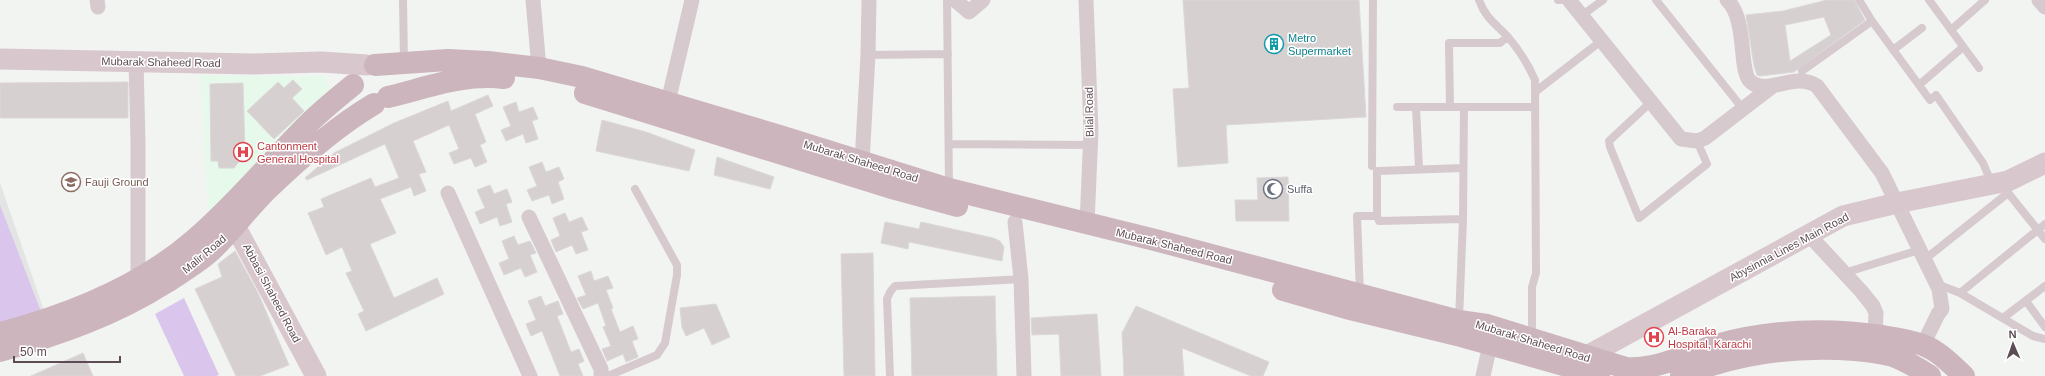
<svg xmlns="http://www.w3.org/2000/svg" width="2045" height="376" viewBox="0 0 2045 376" font-family="Arial,sans-serif">
  <style>
    .education { fill: #e3e5e4 }
    .medical { fill: #e7f9eb }
    .green { fill: #dac6ec }
    .building { fill: #d6d0d1; stroke: #dcd7d8; fill-rule: evenodd }
    .lines { fill: none; stroke-linecap: round; stroke-linejoin: round }
    .lane { stroke: #d7cacf; stroke-width: 8 }
    .street { stroke: #d7cacf; stroke-width: 15 }
    .secondary { stroke: #d8c7cd; stroke-width: 21 }
    .primary { stroke: #cdb5be; stroke-width: 22 }
    .labels { text-anchor: middle; dominant-baseline: central; stroke-width: 3; stroke-linejoin: round; paint-order: stroke }
    .culture-label { font-size: 11px; fill: #0d838f; stroke: #fff; text-anchor: start }
    .street-label { font-size: 11px; fill: #5d4c53; stroke: #fff }
    .health-label { font-size: 11px; fill: #be3a42; stroke: #fff; text-anchor: start }
    .education-label { font-size: 11px; fill: #785e54; stroke: #fff; text-anchor: start }
    .worship-label { font-size: 11px; fill: #5b616d; stroke: #fff; text-anchor: start }
  </style>
  <rect width="100%" height="100%" fill="#f2f4f2"/>
  <path class="education" d="M0 183 47 319 0 331Z"/>
  <path class="medical" d="M200 75 325 76 333 101 209 227Z"/>
  <path class="green" d="M0 205 45 322 0 334Z
    M184 298 219 375 216 376H184L155 314Z"/>
  <path class="building" d="M1183 0H1359L1366 117 1226 125 1228 163 1178 167 1173 89 1189 88Z
    M1827 0H1854L1865 20 1794 72 1760 76 1757 75 1754 66 1746 15 1783 11ZM1824 17 1831 35 1790 61 1785 25Z
    M293 80 302 89 292 98 304 111 274 139 247 111 278 82 284 88Z
    M128 82V118H0V83Z
    M243 83 245 154 234 168H219L218 161H211L210 84Z
    M488 95 493 106 475 114 486 142 480 145 487 162 475 167 471 158 454 164 449 153 459 149 449 125 413 141 426 172 419 174 426 191 414 196 411 187 380 199 396 233 370 244 394 298 437 278 444 294 366 331 358 314 364 311 346 273 352 271 342 247 326 255 308 213 324 207 321 199 371 178 375 187 399 178 385 144 307 180 305 178 334 153 394 123 448 101 451 111Z
    M516 102 519 112 533 107 538 119 532 121 538 139 526 143 523 134 506 141 501 130 511 126 503 107Z
    M602 120 646 132 695 150 689 171 596 151Z
    M717 157 774 177 770 189 714 175Z
    M542 162 546 172 559 167 564 179 558 182 564 199 552 204 549 195 532 201 527 190 537 186 529 167Z
    M1288 177 1289 221H1236L1235 200H1258L1257 178Z
    M490 185 494 194 507 189 512 202 506 204 512 222 500 226 497 217 480 224 475 212 485 208 477 190Z
    M565 213 569 222 582 217 588 230 581 232 588 250 576 254 572 245 556 252 551 240 560 236 553 218Z
    M885 222 919 229 921 222 993 238 1000 241 1004 247 1002 261 909 242 908 249 881 243Z
    M514 236 518 245 530 241 536 253 530 255 537 272 525 277 521 268 504 275 499 263 509 259 502 241Z
    M235 251 258 293 289 365 260 376H236L195 289 222 277 218 264Z
    M873 253 875 376H844L841 254Z
    M591 271 594 281 608 276 613 288 606 290 613 308 611 309 620 332 633 326 638 339 632 341 638 357 626 362 623 354 607 361 602 349 611 346 603 327 606 326 598 303 583 309 577 298 586 295 578 276Z
    M541 296 545 306 558 301 563 314 557 316 571 352 579 349 584 361 578 364 583 376H560L542 331 531 336 526 324 536 320 528 301Z
    M995 296 997 376H912L910 298Z
    M716 304 730 337 712 345 704 328 686 336 682 327 680 308Z
    M1136 306 1269 362 1263 376H1251L1182 348 1184 376H1124L1122 333Z
    M1097 314 1101 376H1061L1059 334 1032 335 1031 318Z
    M83 353 93 376H31Z"/>
  <g class="lines">
    <path class="lane" d="M403 0 404 62
      M947 0 949 188
      M1479 0C1486 19 1495 23 1508 37 1519 50 1528 64 1535 80L1536 273 1532 287V338
      M1558 0H1561
      M1656 0 1743 109
      M1859 0 1872 21 1930 100 1936 95 1983 163 1992 184
      M1929 0 1979 68
      M1581 16 1603 0
      M1951 30 1985 0
      M1893 50 1922 28
      M868 55 948 54
      M1802 71 1872 21
      M1919 85 1963 47
      M1535 92 1601 41
      M1651 102 1609 141 1610 147 1639 218 1707 164 1697 141
      M1397 107H1534
      M1416 107 1419 169
      M1450 107 1449 43H1500L1507 37
      M950 144 1090 145
      M1372 166 1373 0
      M2005 189 2045 239
      M1377 216 1379 221 1463 219
      M1924 260 2008 193
      M1844 273 1919 250
      M1937 284 1960 293 2033 336 2045 339
      M1960 293 2045 224
      M1360 294 1357 216H1377V171L1463 168
      M2026 301 2045 327
      M2003 318 2045 286
      M1459 320 1463 219 1464 107
      M608 376 657 355 665 343 677 275V265L635 189
      M890 376 887 299 890 292 895 286 1021 279"/>
    <path class="street" d="M97 0 98 7
      M533 0 539 68
      M955 0 969 12 983 0
      M1086 0 1091 131 1087 224
      M1569 0 1681 139 1697 141 1705 138 1774 85
      M1727 0C1748 19 1738 73 1751 82 1769 96 1794 71 1817 86L1882 173 1939 289 1942 309 1938 314 1923 345
      M2039 0 2045 7
      M136 62 138 142V279
      M668 102 692 0
      M862 162 868 55 869 0
      M448 193 530 376
      M529 217 601 369V376
      M1015 222 1021 279 1024 376
      M1809 235 1861 291 1873 306 1876 313 1875 335
      M1483 376 1490 345"/>
    <path class="secondary" d="M0 59 253 64 321 62 367 65
      M227 211 316 376
      M1578 364 1585 357 1843 216 1897 203 2008 181 2045 163"/>
    <path class="primary" d="M375 65 448 60 488 62 539 68 582 77 780 136 949 189 1155 240 1459 321 1487 325 1626 368C1658 370 1686 354 1716 345 1770 330 1827 328 1882 336 1895 338 1910 340 1923 345 1939 351 1952 365 1964 376
      M585 93 895 189 957 206
      M388 97C426 88 464 73 504 78
      M1283 290 1346 308 1457 335 1599 375
      M0 333C69 315 140 287 195 239 235 205 269 163 307 125 321 111 337 98 353 85
      M0 351C59 335 115 315 167 282 182 272 198 263 211 251 231 232 247 210 266 191 299 159 335 127 374 104
      M1681 376C1732 355 1784 347 1838 349 1857 350 1875 351 1893 356 1906 361 1918 368 1930 376"/>
  </g>
  <defs>
    <g id="building-ring" transform="scale(1)"><circle r="9.5" fill="#fff" stroke="#0f9aa8" stroke-width="1.5"/><path d="M-4-6H4V6H1V3H-1V6H-4ZM-2.5-4.3h1.7v1.8h-1.7ZM.8-4.3h1.7v1.8H.8ZM-2.5-1h1.7V.8h-1.7ZM.8-1h1.7V.8H.8Z" fill="#0f9aa8"/></g>
    <g id="hospital-ring" transform="scale(1)"><circle r="9.5" fill="#fff" stroke="#e0444e" stroke-width="1.5"/><path d="M-5-5h3v3.5h4V-5h3V5h-3V1.5h-4V5h-3Z" fill="#e0444e"/></g>
    <g id="school-ring" transform="scale(1)"><circle r="9.5" fill="#fff" stroke="#8d6e63" stroke-width="1.5"/><path d="M0-5L7-2L0 1L-7-2ZM-4 1L0 2.5L4 1V4Q0 6-4 4Z" fill="#8d6e63"/></g>
    <g id="mosque-ring" transform="scale(1)"><circle r="9.5" fill="#fff" stroke="#6b7280" stroke-width="1.5"/><path d="M3.5-4.9A6 6 0 1 0 3.5 4.9A5 5 0 1 1 3.5-4.9Z" fill="#6b7280"/></g>
  </defs>
  <g fill-rule="evenodd">
    <use href="#building-ring" x="1274" y="44"/>
    <use href="#hospital-ring" x="243" y="152"/>
    <use href="#school-ring" x="71" y="182"/>
    <use href="#mosque-ring" x="1273" y="189"/>
    <use href="#hospital-ring" x="1654" y="337"/>
  </g>
  <g class="labels">
    <g class="culture-label">
      <text x="1288" y="38">Metro<tspan x="1288" dy="13">Supermarket</tspan></text>
    </g>
    <g class="street-label">
      <text transform="translate(161 62) rotate(1)">Mubarak Shaheed Road</text>
      <text transform="translate(1089 112) rotate(-91)">Bilal Road</text>
      <text transform="translate(861 161) rotate(17)">Mubarak Shaheed Road</text>
      <text transform="translate(1174 246) rotate(14)">Mubarak Shaheed Road</text>
      <text transform="translate(1789 247) rotate(-28)">Abysinnia Lines Main Road</text>
      <text transform="translate(204 254) rotate(-40)">Malir Road</text>
      <text transform="translate(272 293) rotate(62)">Abbasi Shaheed Road</text>
      <text transform="translate(1533 341) rotate(17)">Mubarak Shaheed Road</text>
    </g>
    <g class="health-label">
      <text x="257" y="146">Cantonment<tspan x="257" dy="13">General Hospital</tspan></text>
      <text x="1668" y="331">Al-Baraka<tspan x="1668" dy="13">Hospital, Karachi</tspan></text>
    </g>
    <g class="education-label">
      <text x="85" y="182">Fauji Ground</text>
    </g>
    <g class="worship-label">
      <text x="1287" y="189">Suffa</text>
    </g>
  </g>
  <g transform="translate(2013 344) rotate(358)" stroke="#ffffff" stroke-width="3" paint-order="stroke">
  <path d="M0-3L7 15L0 10L-7 15Z" fill="#5d4c53"/>
  <text y="-6" font-size="11" font-weight="bold" text-anchor="middle" fill="#5d4c53">N</text>
  </g>
  <path d="M14 356v6h106v-6" fill="none" stroke="#5d4c53" stroke-width="2"/>
  <text x="20" y="356" font-size="12" fill="#5d4c53" stroke="#ffffff" stroke-width="3" paint-order="stroke">50 m</text>
</svg>
